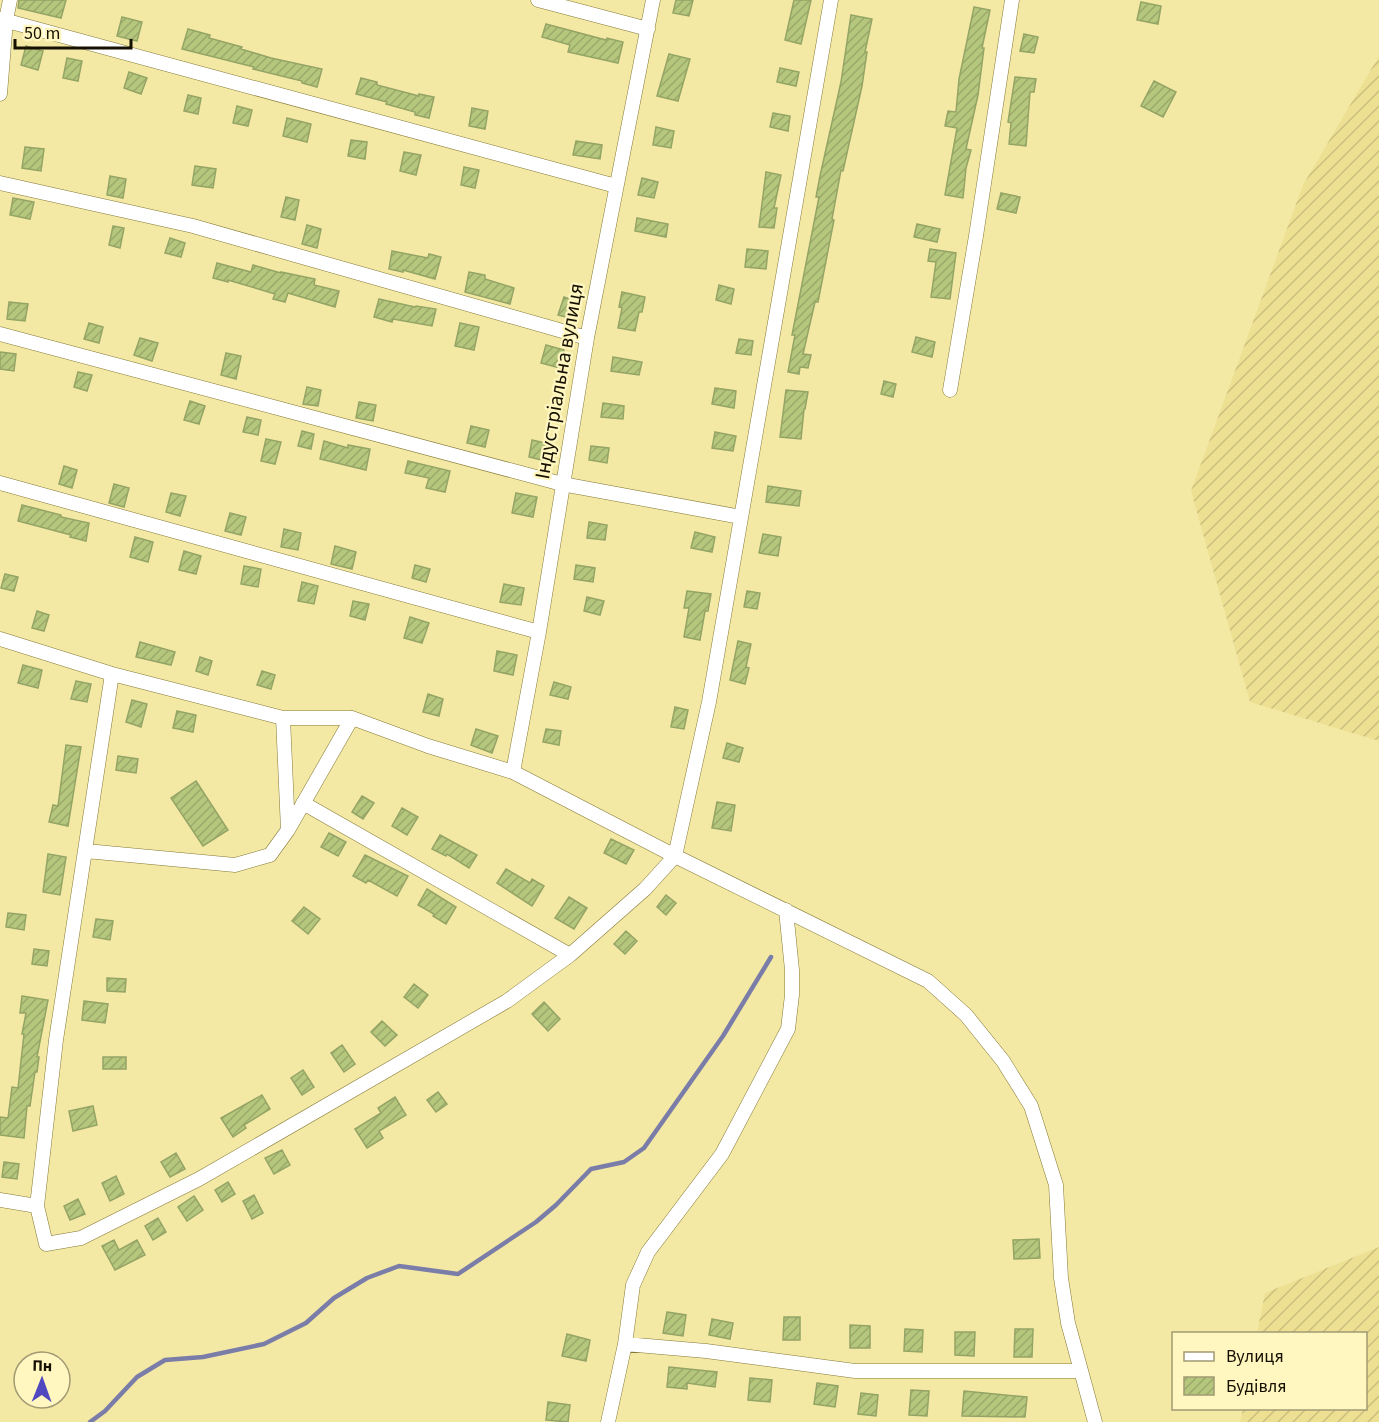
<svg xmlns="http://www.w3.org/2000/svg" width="1379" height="1422" viewBox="0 0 1379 1422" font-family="'Source Sans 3',sans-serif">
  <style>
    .industrial { fill: url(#industrial-furrows) }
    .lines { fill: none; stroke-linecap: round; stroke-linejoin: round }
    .stream { stroke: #7b7da9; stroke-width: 4.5 }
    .building { fill: url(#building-hatch); stroke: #94a465; stroke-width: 1.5 }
    .minor-casing { stroke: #847937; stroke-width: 15 }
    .minor { stroke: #fff; stroke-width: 14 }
    .labels { text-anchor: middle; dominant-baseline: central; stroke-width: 4.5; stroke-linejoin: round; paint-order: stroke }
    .street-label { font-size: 21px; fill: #151000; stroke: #fff6c0 }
  </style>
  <defs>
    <pattern id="industrial-furrows" width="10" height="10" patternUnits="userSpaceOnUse" patternTransform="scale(1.5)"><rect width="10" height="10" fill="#ede093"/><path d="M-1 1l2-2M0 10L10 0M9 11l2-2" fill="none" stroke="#cabf7d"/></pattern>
    <pattern id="building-hatch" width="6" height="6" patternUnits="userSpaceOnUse" patternTransform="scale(1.5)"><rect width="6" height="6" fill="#b5c77d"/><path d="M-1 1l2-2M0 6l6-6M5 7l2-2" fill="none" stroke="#9baa6a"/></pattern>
  </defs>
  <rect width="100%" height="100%" fill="#f4e9a4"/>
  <path class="industrial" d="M1379 56V741L1250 702 1191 491 1303 185Z
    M1379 1247V1422H1240L1243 1409 1366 1408V1334L1257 1333 1265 1293Z"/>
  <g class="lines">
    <path class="stream" d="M90 1422 105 1411 137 1377 165 1360 203 1357 264 1344 306 1323 334 1298 367 1278 399 1266 458 1274 536 1222 556 1205 591 1169 624 1162 644 1148 723 1036 771 957"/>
  </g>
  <path class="building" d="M19 0H66L61 18 18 8Z
    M676 0H693L689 16 673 13Z
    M794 0H811L801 44 785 40Z
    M1141 2 1161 6 1158 24 1137 20Z
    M974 7 990 10 982 48H984L978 95 966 149 971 150 966 168 963 198 945 195 957 128 945 126 948 111 956 112 959 79Z
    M851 15 872 19 865 52H867L862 86 843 171 841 170 832 219 834 220 818 302H815L803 354 811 355 808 368 800 367 799 374 788 372 795 335H792L819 197H816L820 176 841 82Z
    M122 17 142 22 137 41 117 36Z
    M546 24 606 40 607 38 623 42 618 63 568 52 570 45 542 37Z
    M188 29 210 35 209 38 242 47 241 49 271 58 322 69 317 87 302 83V81L253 69 254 67 182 49Z
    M1024 34 1038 37 1034 53 1020 51Z
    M26 46 43 51 38 70 21 65Z
    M669 54 690 59 678 101 657 96Z
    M67 58 82 61 78 81 63 78Z
    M780 68 799 72 796 86 777 82Z
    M129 72 147 78 141 94 124 88Z
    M1015 77 1036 79 1034 92H1030L1026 146 1009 144 1011 123 1008 122Z
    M361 78 377 82V85L419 96V94L434 97 429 118 415 115V112L386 104 387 102 356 94Z
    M1154 81 1176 92 1163 117 1141 106Z
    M188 95 201 98 198 114 184 111Z
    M237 106 252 110 248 126 233 123Z
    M472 108 488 111 485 129 469 126Z
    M773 113 790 116 788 131 770 127Z
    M287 118 311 124 307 142 283 136Z
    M656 127 674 131 671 148 653 145Z
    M351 140 367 142 365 159 348 156Z
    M576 141 602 145 600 159 573 155Z
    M25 147 44 149 41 171 22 168Z
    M404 152 421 155 416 175 400 171Z
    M195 166 216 169 213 188 192 185Z
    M464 167 479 170 475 188 461 185Z
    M766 172 781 175 774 208H777L774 228 759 227Z
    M110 176 126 179 123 198 107 195Z
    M642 178 658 182 654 198 638 195Z
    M1001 193 1020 197 1016 213 997 209Z
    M286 197 299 200 295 220 281 217Z
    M13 198 34 202 30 219 10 215Z
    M637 218 668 224 666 237 635 231Z
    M917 224 940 229 937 242 914 237Z
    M307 225 321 229 317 248 302 244Z
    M113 226 124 228 120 248 109 245Z
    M170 238 185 243 181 257 165 253Z
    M747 249 768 251 766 269 745 267Z
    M930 249 956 253 950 299 931 297 936 262 928 261Z
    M392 251 428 258 429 254 441 257 435 279 403 270V272L389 269Z
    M217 263 251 272 253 265 281 273V272L315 279 314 285 339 291 335 307 288 293 285 302 273 299 275 294 228 280V282L213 278Z
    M469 272 485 275V279L514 288 510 304 465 292Z
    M719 285 734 289 731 304 716 300Z
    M622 292 645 297 642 312H639L635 331 618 328 622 308 619 307Z
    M564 297 578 302 573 319 558 315Z
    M379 299 415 307 416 306 436 309 432 326 393 319 392 322 374 317Z
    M9 302 28 304 25 321 7 319Z
    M89 323 103 327 99 343 84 339Z
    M460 323 479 327 474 350 455 346Z
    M916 337 935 342 932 357 912 352Z
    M140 338 158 343 152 361 134 355Z
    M739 339 753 341 751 355 736 353Z
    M546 345 564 350 560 368 541 363Z
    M0 352 16 354 14 371 0 369Z
    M226 353 241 356 236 379 221 375Z
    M613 357 642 362 639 375 611 371Z
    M78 372 92 375 87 391 74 387Z
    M884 381 896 384 893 397 881 394Z
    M307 387 321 390 318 406 303 404Z
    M715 388 736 391 734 408 712 404Z
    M786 390 808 392 805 409H804L801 439 780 437Z
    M190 401 205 406 199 424 184 420Z
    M359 402 376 405 373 421 356 418Z
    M603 403 624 406 623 419 601 417Z
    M247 417 261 420 258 435 243 432Z
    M471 426 489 430 485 447 467 443Z
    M302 431 314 434 311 449 298 446Z
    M715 432 736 436 733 451 712 448Z
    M266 439 281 442 275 464 261 461Z
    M532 440 550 444 546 461 529 457Z
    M324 441 348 448V445L370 449 366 470 320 459Z
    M591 446 609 448 607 463 589 460Z
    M408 461 450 471 445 492 426 488 429 478 405 473Z
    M64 466 77 470 72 488 59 484Z
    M114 484 129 488 124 507 109 503Z
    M768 486 801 491 799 506 766 502Z
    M171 493 186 496 180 516 166 512Z
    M516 493 537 497 533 517 512 513Z
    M22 505 61 515V517L89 523 86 541 70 537 71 535 18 521Z
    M230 513 246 517 241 535 225 531Z
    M589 522 607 525 605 540 587 538Z
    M284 529 301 533 298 550 281 547Z
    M695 532 715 537 712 552 691 548Z
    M763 534 781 537 778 556 759 553Z
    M135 537 153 542 148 562 130 557Z
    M335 546 356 552 352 569 331 564Z
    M184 551 201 556 196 574 179 570Z
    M415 565 430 569 426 582 412 578Z
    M576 565 595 568 593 582 574 579Z
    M244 566 261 569 258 587 241 584Z
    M5 574 18 577 14 591 1 588Z
    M302 582 318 586 314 604 298 601Z
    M504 584 524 588 521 605 500 602Z
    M687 591 711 594 708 611H705L700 640 684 637 689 608H684Z
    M747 591 760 593 757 609 744 607Z
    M587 597 604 601 600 615 584 611Z
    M353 601 369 604 365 620 350 616Z
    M37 611 49 615 44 631 32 628Z
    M410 617 429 623 422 643 404 638Z
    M738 641 751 644 746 667 749 668 745 684 730 680Z
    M140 642 175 652 171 665 136 657Z
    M497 651 517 655 513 675 494 671Z
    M200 657 212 661 208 675 196 671Z
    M23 665 42 670 38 688 18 683Z
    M262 671 275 675 271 689 257 685Z
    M76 681 91 684 87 702 71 699Z
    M554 682 571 687 568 699 550 695Z
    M428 694 443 699 439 716 423 712Z
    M132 700 147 704 141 727 126 722Z
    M675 707 688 710 684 729 671 727Z
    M177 711 196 715 193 732 173 728Z
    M476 729 498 736 492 753 471 745Z
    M546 729 561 731 559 745 543 742Z
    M727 743 743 748 739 762 723 758Z
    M66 745 81 747 68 826 49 822 53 805 58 806Z
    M118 756 138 759 136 773 116 770Z
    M196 781 228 830 203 846 171 798Z
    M362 796 374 803 363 819 352 812Z
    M717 802 735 805 731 831 712 828Z
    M402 808 418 817 407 835 392 826Z
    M329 833 346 842 338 856 321 847Z
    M440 835 477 855 469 868 447 854 446 856 432 849Z
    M611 839 634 850 626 864 604 853Z
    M48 854 66 857 60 895 43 892Z
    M365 855 408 876 397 896 368 880 366 883 353 876Z
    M506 869 530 883 532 879 544 886 532 906 497 883Z
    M427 889 456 907 446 924 433 916 434 914 418 905Z
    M666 895 676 903 666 915 657 907Z
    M569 897 587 908 574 929 555 918Z
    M304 907 320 919 308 934 292 921Z
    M8 913 26 915 24 930 6 927Z
    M96 919 113 921 110 940 93 937Z
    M626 931 637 941 625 954 614 944Z
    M34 949 49 951 47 966 32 964Z
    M107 978 126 979 125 992 107 991Z
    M414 984 428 995 418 1008 404 997Z
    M22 996 48 1000 37 1057H39L37 1072H35L30 1106H27L24 1138 0 1135V1117L8 1118 12 1087 18 1088 24 1034H22L26 1013H20Z
    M84 1001 108 1004 105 1023 82 1020Z
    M544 1002 560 1019 548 1031 532 1014Z
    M382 1021 397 1035 385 1046 371 1032Z
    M342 1045 355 1064 344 1072 331 1053Z
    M103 1057H126V1069H103Z
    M303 1070 314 1087 302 1095 291 1078Z
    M438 1092 447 1104 436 1112 427 1100Z
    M262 1095 270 1109 244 1125 246 1128 233 1137 221 1118Z
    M395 1097 406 1115 379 1131 383 1138 367 1148 355 1129 381 1113 378 1108Z
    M93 1106 97 1125 73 1131 69 1111Z
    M282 1150 290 1165 274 1174 265 1158Z
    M176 1153 185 1169 170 1177 161 1162Z
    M4 1162 19 1164 17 1179 2 1177Z
    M116 1176 124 1194 110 1201 102 1183Z
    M228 1182 235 1194 222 1202 215 1190Z
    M254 1195 263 1213 252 1219 243 1201Z
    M194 1196 203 1210 187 1221 178 1207Z
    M78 1199 85 1214 70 1220 64 1206Z
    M158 1218 166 1232 153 1240 145 1226Z
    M1039 1239 1040 1258 1014 1259 1013 1240Z
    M114 1240 119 1250 137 1240 145 1255 115 1270 102 1246Z
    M667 1312 686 1315 683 1336 663 1333Z
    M784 1317H800V1340H783Z
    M712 1319 733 1323 730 1339 709 1335Z
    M850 1325 870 1326V1348H850Z
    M905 1329 923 1330 922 1352 904 1351Z
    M1015 1329H1033L1032 1357H1014Z
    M955 1332H975L974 1356 955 1355Z
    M567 1334 590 1340 586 1361 562 1356Z
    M669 1367 717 1372 715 1387 687 1383V1389L667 1387Z
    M750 1378 772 1380 770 1402 748 1400Z
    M817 1383 838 1386 835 1407 814 1404Z
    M911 1390 929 1391 927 1416 909 1415Z
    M964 1391 1027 1397 1025 1417 962 1416Z
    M861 1393 878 1395 876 1416 858 1414Z
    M548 1402 570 1405 568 1422 546 1420Z"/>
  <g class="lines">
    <g class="minor-casing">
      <path id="minor" d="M538 0 648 29
        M0 19 616 186
        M0 94 6 20 10 0
        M0 183 193 226 587 338
        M0 334 562 484 741 517
        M950 390 976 236 1012 0
        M0 483 539 632
        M0 639 112 674 283 718H352L428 746 513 772 675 856 928 981 966 1015 1003 1061 1031 1106 1056 1185 1061 1278 1068 1323 1095 1422
        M112 674 56 1040 37 1206 46 1244 81 1238 199 1179 507 1001 570 955 645 889 675 856 709 702 831 0
        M283 718 288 830
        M513 772 539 632 587 338 653 0
        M303 803 570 955
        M86 851 235 865 270 855 288 830 352 718
        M0 1200 37 1206
        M625 1344 706 1351 855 1371H1081
        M608 1422 625 1344 633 1285 648 1252 722 1154 788 1029 792 995V970L786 910"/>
    </g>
    <use href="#minor" class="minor"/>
  </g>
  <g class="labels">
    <g class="street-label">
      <text transform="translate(559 381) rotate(-80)">Індустріальна вулиця</text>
    </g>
  </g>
  <rect x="1172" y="1332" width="195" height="78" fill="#fff6c0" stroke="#a19a73" stroke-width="1.5"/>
  <rect x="1184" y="1352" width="30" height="9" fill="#ffffff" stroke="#a19a73" stroke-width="1.5"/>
  <text x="1226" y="1362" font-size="18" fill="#151000">Вулиця</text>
  <rect x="1184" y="1377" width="30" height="18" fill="url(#building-hatch)" stroke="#a19a73" stroke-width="1.5"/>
  <text x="1226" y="1392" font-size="18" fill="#151000">Будівля</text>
  <g transform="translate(42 1380) rotate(1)"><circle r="28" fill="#fff6c0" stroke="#a19a73" stroke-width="1.5"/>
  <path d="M0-4.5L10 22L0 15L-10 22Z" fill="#4f48bf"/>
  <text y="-9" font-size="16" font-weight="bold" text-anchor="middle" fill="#151000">Пн</text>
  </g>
  <path d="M15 39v9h116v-9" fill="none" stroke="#151000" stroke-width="3"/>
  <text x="24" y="39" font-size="18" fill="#151000" stroke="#fff6c0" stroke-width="4.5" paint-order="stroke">50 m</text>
</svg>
